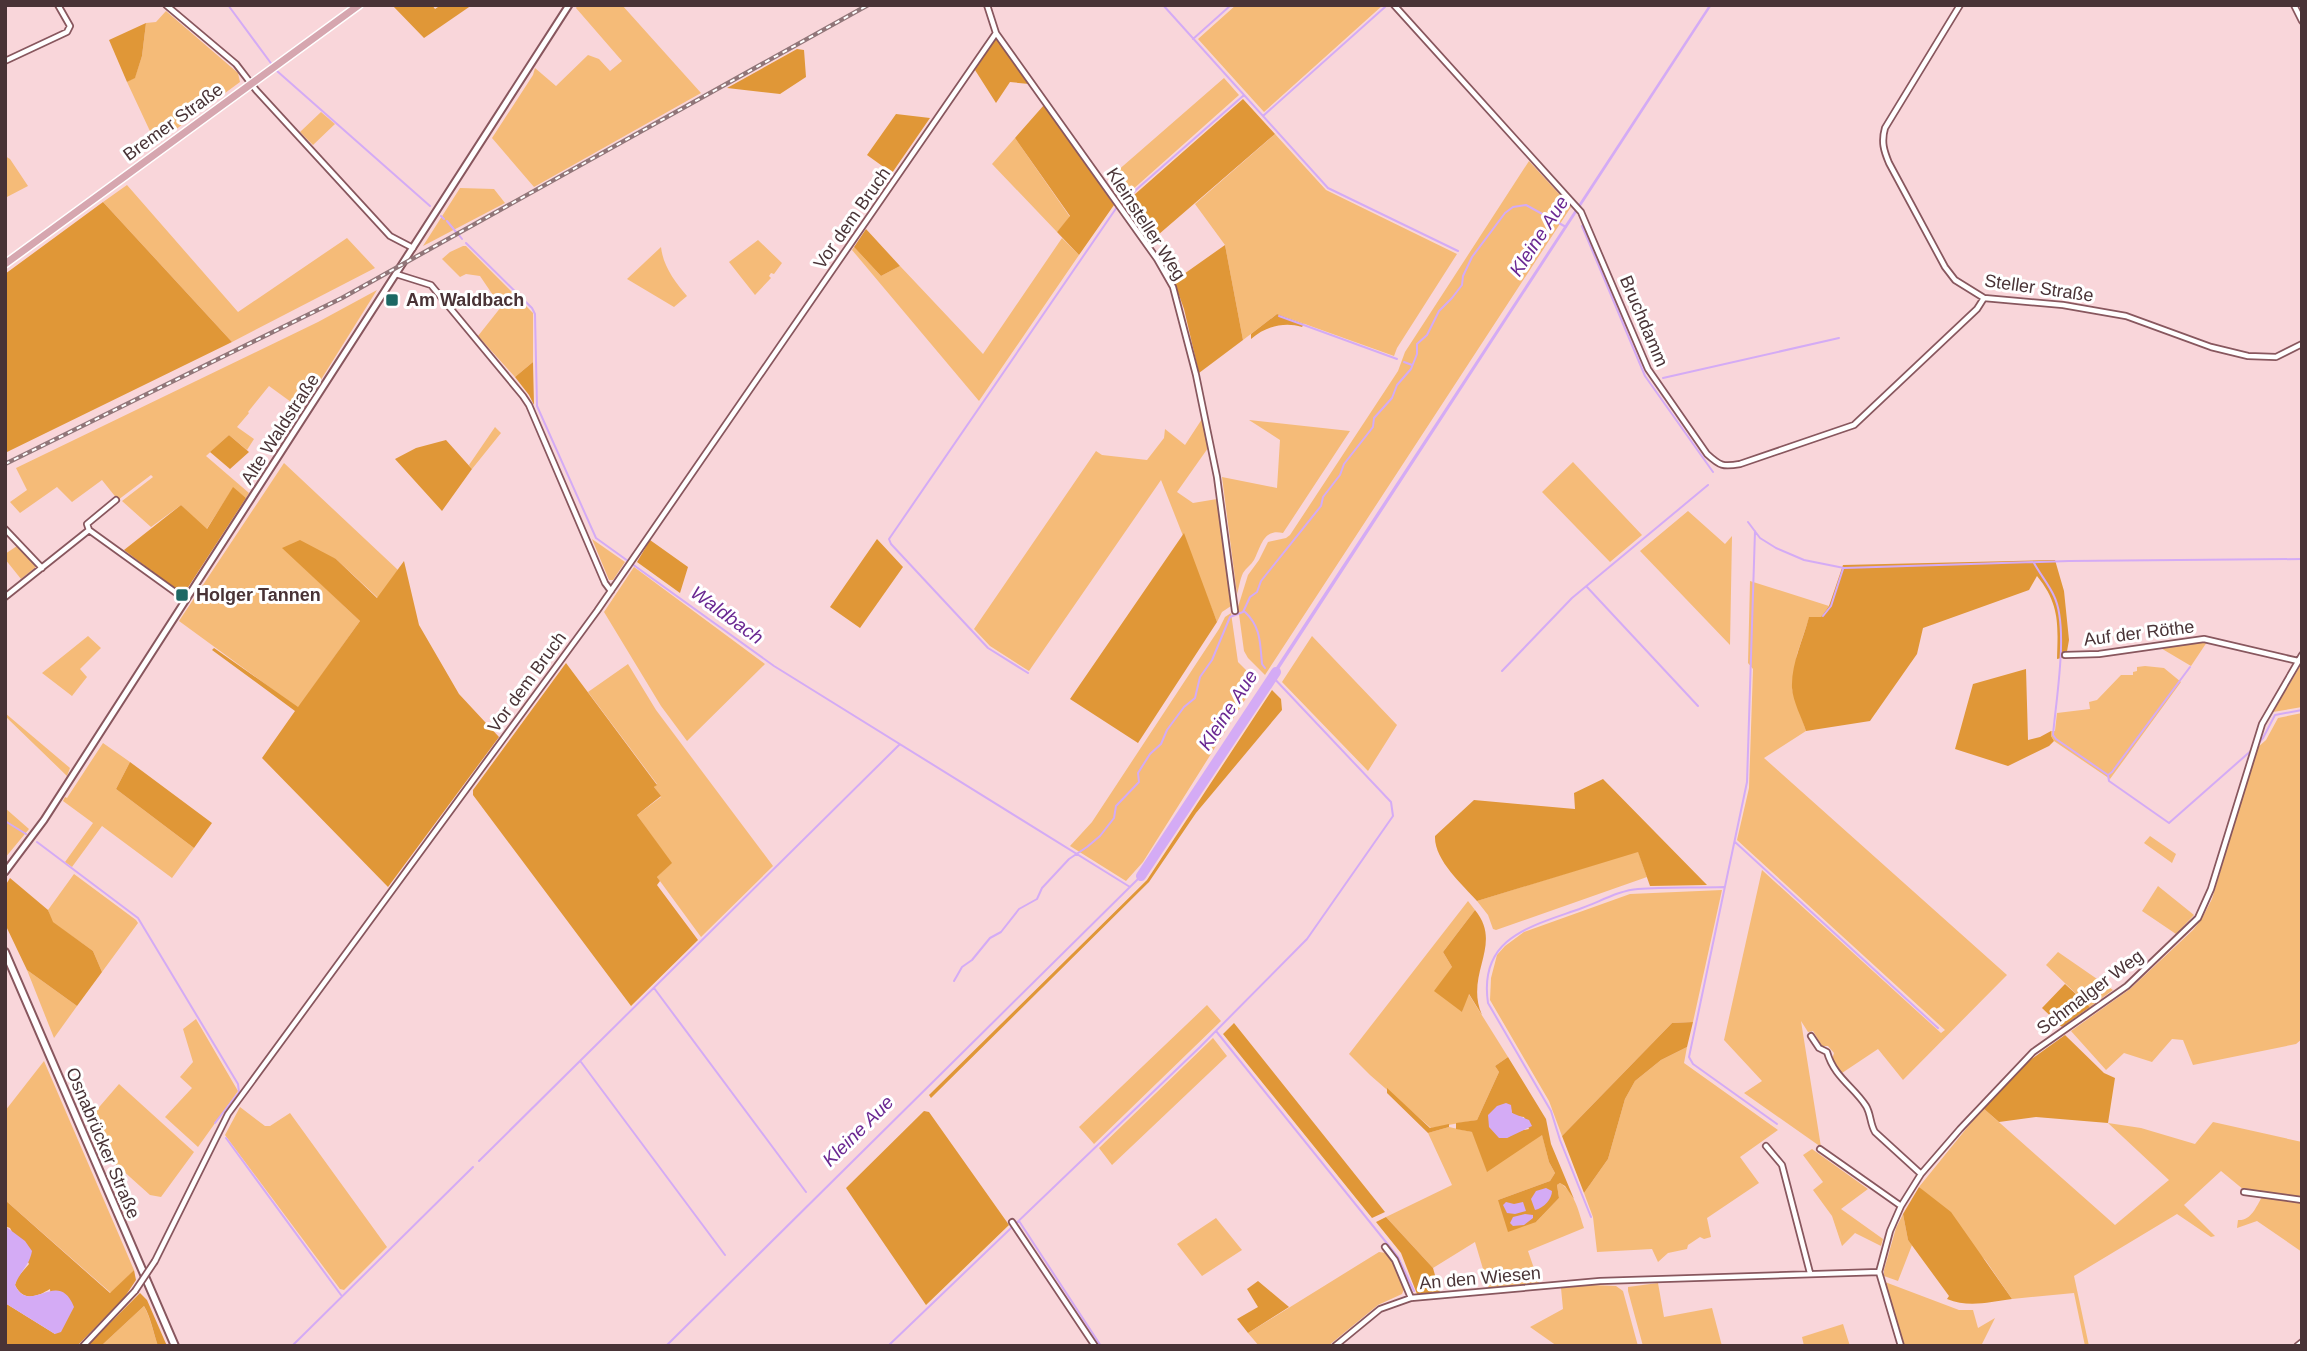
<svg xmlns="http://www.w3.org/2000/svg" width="2307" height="1351" viewBox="0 0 2307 1351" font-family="Helvetica,sans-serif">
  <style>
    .green { fill: #f5bb78 }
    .forest { fill: #e09737; fill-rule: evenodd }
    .water { fill: #d4abf5 }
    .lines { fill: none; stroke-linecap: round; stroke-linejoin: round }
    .stream { stroke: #d4abf5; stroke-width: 2 }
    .river { stroke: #d4abf5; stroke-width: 10 }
    .minor-casing { stroke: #88575e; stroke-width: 8 }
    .tertiary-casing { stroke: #88575e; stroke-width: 9 }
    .secondary-casing { stroke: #88575e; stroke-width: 10 }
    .primary-casing { stroke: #fff; stroke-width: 10 }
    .minor { stroke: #fff; stroke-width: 4.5 }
    .tertiary { stroke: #fff; stroke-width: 5 }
    .secondary { stroke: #fff; stroke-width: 6 }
    .primary { stroke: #d6a6af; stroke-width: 7 }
    .rail-casing { stroke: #917679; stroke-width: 4.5 }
    .rail { stroke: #fff; stroke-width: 2; stroke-dasharray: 5; stroke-linecap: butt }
    .minor-bridge-casing { stroke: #88575e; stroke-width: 8; stroke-linecap: butt }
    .minor-bridge { stroke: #fff; stroke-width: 4.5 }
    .poi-dot { fill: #1c6864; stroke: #fff; stroke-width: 2.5 }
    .labels { text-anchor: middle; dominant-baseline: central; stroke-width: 6; stroke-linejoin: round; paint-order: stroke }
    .street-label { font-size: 18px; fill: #493336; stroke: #fff }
    .poi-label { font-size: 18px; font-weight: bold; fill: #493336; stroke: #fff; text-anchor: start }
    .water-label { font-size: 19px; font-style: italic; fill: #6a2892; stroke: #fff }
  </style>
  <rect width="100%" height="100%" fill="#f9d6da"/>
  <path class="green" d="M578 5H622L701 93 534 187 492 138 533 75 535 68 556 86 588 55 599 59 610 71 622 61 576 8Z
    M1236 5H1383L1264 112 1198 39Z
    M166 11 238 73 240 82 156 144 127 82 135 77 142 56 146 23 156 22Z
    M1224 78 1239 95 1122 199 1108 179Z
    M321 112 335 124 313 145 300 132Z
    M1275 134 1326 190 1457 254 1397 348 1394 356 1277 314 1243 340 1225 245 1195 204Z
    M1015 138 1070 217 1057 232 992 164Z
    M5 156 10 159 28 186 5 198Z
    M1529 161 1571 207 1265 675 1248 658 1244 651 1238 607 1248 575 1259 560 1268 542 1286 538 1290 535 1398 371 1405 352Z
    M127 185 238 312 347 238 375 268 232 342 103 202Z
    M460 188 494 189 505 203 423 246Z
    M1062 238 1079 255 979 401 852 250 854 247 881 276 900 266 983 354Z
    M758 240 782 263 774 274 771 273 769 276 771 278 755 295 729 262Z
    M463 246H466L533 313V362L515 377 478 336 501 307 480 276 466 274 460 277 442 259 450 252Z
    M661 247C663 266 675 282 687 296L674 307 627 279Z
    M377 290 302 410 269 386 248 412 249 413 237 427 254 439 247 450 229 435 206 456 249 493 246 498 233 488 206 530 181 505 151 527 122 501 153 477 151 475 118 500 102 480 72 502 57 487 20 513 10 502 27 490 16 468 318 322Z
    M1202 419 1208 448 1177 492 1193 503 1217 499 1231 606 1222 612 1217 622 1161 480 1029 671 990 646 974 629 1096 451 1102 455 1147 460 1164 438 1165 429 1185 445Z
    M1249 420 1350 431 1283 533C1263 528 1261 547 1254 560 1251 565 1246 568 1243 573 1240 579 1239 588 1237 594L1222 477 1277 488 1280 440Z
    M495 427 501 433 472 469 469 465Z
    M1573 462 1642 535 1610 562 1542 492Z
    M284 463 398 570 378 598 336 559 283 548 360 621 298 708 179 621Z
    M1688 511 1725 544 1732 536 1730 645 1640 551Z
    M592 539 625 562 613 580H609Z
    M17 546 36 567 21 579 5 559V554Z
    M634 567 765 664 687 741 661 706 604 612Z
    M1750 581 1829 606 1821 617 1809 618 1797 654 1792 689 1806 731 1764 758 2007 975 1903 1080 1878 1049 1842 1073 1832 1060 1834 1053 1828 1046H1822L1813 1031 1808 1032 1801 1021 1821 1147 1744 1093 1762 1081 1724 1040 1762 870 1941 1033 1945 1030 1737 840 1749 788 1753 669 1748 663Z
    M1231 613 1238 662 1254 678 1255 684 1143 862 1126 881 1070 846 1092 822 1219 629 1225 617Z
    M88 636 101 648 80 669 87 677 72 696 42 673Z
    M1312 636 1397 725 1368 771 1282 682Z
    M2197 642H2207L2191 666 2159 647Z
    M2302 663V707L2273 712Z
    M628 664 656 710 773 866 701 937 657 877 671 863 637 815 661 797 654 787 657 784 588 692Z
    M2145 666 2164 668 2181 682 2110 779 2054 741 2051 736V731H2055L2057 713 2090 709 2089 702 2097 700 2121 675H2133V672L2137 671V667Z
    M5 713 70 768 67 776 5 716Z
    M2302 713V1039L2296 1044 2193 1065 2183 1040 2172 1039 2152 1062 2124 1053 2106 1070 2071 1031 2130 989 2193 930 2201 920 2212 899 2257 748 2266 740 2278 718Z
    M103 743 130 762 116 789 194 848 172 878 102 826 72 867 65 862 93 823 63 801 65 797 67 798Z
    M5 808 29 829 5 858Z
    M2150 836 2176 854 2172 863 2144 843Z
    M1638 851 1647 877 1496 930 1493 929 1488 915 1477 901Z
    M74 874 136 920 138 923 102 972 93 951 52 922 48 910Z
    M2158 886 2194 915 2176 934 2142 911Z
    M1722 890 1693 1022 1672 1023 1562 1136 1549 1101 1490 1000 1491 978 1497 955 1505 946 1524 932 1630 894Z
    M1468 901 1475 910 1443 952 1452 967 1462 1012 1468 993 1508 1057 1495 1066 1499 1072 1477 1120 1431 1128 1370 1075 1349 1054Z
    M2058 952 2113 990 2090 1007 2046 965Z
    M27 970 77 1006 54 1038Z
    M1207 1005 1221 1021 1094 1144 1079 1127Z
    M196 1019 238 1091 198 1147 165 1117 192 1088 180 1077 193 1062 183 1029Z
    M1213 1038 1227 1056 1112 1165 1099 1148Z
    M1687 1047 1684 1063 1778 1130 1740 1157 1759 1183 1707 1218 1711 1237 1704 1239 1700 1237 1688 1245 1687 1249 1668 1253 1658 1262 1652 1249 1597 1252 1593 1217 1584 1193 1608 1159 1625 1099 1635 1081 1661 1060Z
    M44 1061 134 1270 111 1293 5 1200V1111Z
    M119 1084 194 1152 161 1197 150 1195 101 1151 88 1120Z
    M240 1107 265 1126H270L290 1113 387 1247 344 1290 340 1289 225 1135Z
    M1983 1108 2115 1225 2169 1180 2108 1123 2141 1128 2195 1144 2213 1122 2302 1142V1199L2244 1190 2221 1171 2184 1205 2215 1236 2211 1237 2177 1214 2074 1276 2089 1346H2085L2074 1293 2012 1299 1986 1261 1919 1187Z
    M1449 1127 1472 1132 1542 1134 1549 1162 1555 1173 1550 1181 1498 1200 1536 1222 1559 1198 1557 1185 1560 1183C1575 1192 1579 1213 1584 1228L1528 1251 1539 1283 1489 1289 1475 1242 1433 1268 1386 1217 1452 1185 1428 1133Z
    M1812 1149 1868 1189 1841 1209 1883 1239 1881 1246 1855 1233 1842 1246 1832 1216 1813 1190 1823 1182 1803 1155Z
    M2262 1197 2302 1202V1252L2257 1221 2237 1228 2238 1220C2251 1221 2256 1207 2262 1197Z
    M1903 1214 1908 1240 1912 1245 1898 1281 1884 1276V1270L1896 1228Z
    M1216 1218 1242 1250 1202 1276 1177 1244Z
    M1379 1252 1386 1253 1393 1261 1404 1289 1402 1294 1378 1305 1328 1346H1259L1248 1333Z
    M1885 1282 1959 1310H1973L1978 1328 1995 1318 1981 1346H1904Z
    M1658 1283 1664 1317 1712 1308 1722 1346H1643L1628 1291V1287Z
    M1593 1285 1616 1286 1623 1291 1638 1346H1557L1530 1327 1563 1309 1561 1288Z
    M144 1306C151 1319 153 1332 158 1346H101Z
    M1843 1324 1850 1346H1804L1802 1337Z"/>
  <path class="forest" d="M392 5H432L435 9 441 5H472L424 38Z
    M146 23 142 56 135 78 127 82 109 40Z
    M995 40H998L1029 84 1010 82 996 103 975 70Z
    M797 49 804 50 806 77 780 94 727 88Z
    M1243 99 1275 134 1151 241 1125 203Z
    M1044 105 1114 205 1079 255 1057 232 1070 216 1015 138Z
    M896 114 930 118 892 173 867 155Z
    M103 202 232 342 5 453V274Z
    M866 229 900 266 881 276 854 247Z
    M1225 245 1243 340 1199 373 1184 309 1174 281Z
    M1277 314 1304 324 1302 327C1284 321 1265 327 1251 339V334Z
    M533 362 534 405 529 395 515 377Z
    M229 435 249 452 230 469 210 452Z
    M446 440 472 469 442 511 395 459 416 448Z
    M233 487 246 498 185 592 181 593 124 550 181 505 207 529Z
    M1184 533 1217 622 1138 743 1070 699Z
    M877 539 903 567 860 628 830 607Z
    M300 540 336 559 377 598 404 561 419 625 459 694 499 737 388 887 262 758 295 711 212 650 214 648 298 707 360 621 282 548Z
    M650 540 688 567 680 593 637 562Z
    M2055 560 2064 591 2069 640 2066 657 2057 659C2058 625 2060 604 2037 576L2029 590 1923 628 1917 654 1870 721 1806 731C1802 718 1793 702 1792 688 1791 664 1803 640 1809 617H1821L1829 606 1843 565Z
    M566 663 657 785 654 787 661 796 637 815 672 863 657 877 660 881 657 885 698 940 631 1006 473 795V790Z
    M2026 669 2028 740 2040 737 2051 731V736L2054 741 2049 746 2008 766 1955 749 1973 684Z
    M1272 690 1281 699 1282 710 1196 813 1149 882 931 1098 929 1095 1147 880Z
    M130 762 212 823 194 848 116 789Z
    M1603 779 1707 885 1650 886 1638 852 1477 901C1462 884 1434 860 1435 836L1474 800 1575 809 1574 793Z
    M10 878 48 910 53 922 93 951 102 972 77 1006 27 970 5 924V886Z
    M1475 910C1504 945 1464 974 1482 1015L1469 994 1462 1012 1434 991 1452 967 1443 952Z
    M2065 984 2090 1007 2062 1027 2042 1008Z
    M1693 1022 1687 1047 1661 1060 1635 1081 1625 1099 1608 1159 1584 1193 1562 1136 1672 1023Z
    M1234 1023 1385 1212 1372 1218 1223 1034Z
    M2065 1035 2104 1073 2115 1078 2108 1123 2036 1117 1999 1122 1983 1108 2026 1063Z
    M1508 1057 1546 1119 1551 1144 1574 1199 1565 1186 1560 1183 1557 1185 1559 1198 1536 1222 1508 1232 1498 1200 1550 1181 1555 1173 1549 1162 1542 1135 1487 1172 1472 1132 1456 1129V1123L1477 1120 1499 1072 1495 1066ZM1512 1109V1113L1516 1116 1524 1117 1529 1129 1518 1131 1507 1138Z
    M1387 1088 1430 1128 1449 1124V1127L1428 1133 1387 1093Z
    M924 1111 929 1112 1009 1225 926 1305 846 1188Z
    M1919 1187 1951 1212 2012 1299C1989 1302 1969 1308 1947 1299L1949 1296 1908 1240 1903 1214Z
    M5 1200 110 1293 134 1270 136 1280 124 1298 77 1346H5V1303L55 1334 50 1289C37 1297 23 1302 15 1285L17 1278 29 1264 10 1228 5 1226Z
    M1386 1217 1433 1268 1440 1293 1417 1294 1401 1253 1376 1222Z
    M1258 1281 1289 1307 1248 1333 1237 1319 1258 1307 1247 1289Z
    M140 1293 147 1300 167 1346H158C153 1332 151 1318 144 1306L101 1346H87Z"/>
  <path class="water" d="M1709 5H1712L1270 683 1267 681Z
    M1506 1103 1511 1105 1512 1113 1529 1120 1532 1126 1507 1138H1499L1489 1127 1488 1115 1497 1106Z
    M1546 1188 1552 1191C1552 1199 1544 1208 1535 1210L1531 1199 1536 1191Z
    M1506 1202 1514 1204 1523 1202 1526 1211 1515 1214 1507 1213 1503 1205Z
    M1525 1214 1533 1215V1218L1524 1225 1513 1226 1510 1223 1513 1217Z
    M5 1226 25 1241 32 1251C29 1267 20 1271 15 1285 30 1317 58 1267 74 1307L61 1332 55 1334 5 1303Z"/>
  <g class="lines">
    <path class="stream" d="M228 5 273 66
      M1163 5 1328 188 1458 251
      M1193 39 1231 5
      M277 71 430 206
      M1263 116 1385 7
      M1121 203 1244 95
      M441 216 444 219
      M447 221 456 232
      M1582 226 1645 376 1713 472
      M459 235 462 239
      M466 243 532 308 535 314 537 406 596 538 774 666 1130 887
      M1279 316 1397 359
      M1404 362 1412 365
      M1663 378 1839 338
      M1748 522 1760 538 1776 548 1804 560 1844 568 2069 561 2302 559
      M1755 531 1747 782 1689 1057 1693 1064 1777 1124
      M2034 563C2040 574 2049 585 2054 596 2069 627 2056 699 2053 735L2056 739 2108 775 2109 781 2169 823 2253 749
      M1587 587 1698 706
      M1245 612C1261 627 1260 643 1262 664L1265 668
      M1823 616 1831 606 1843 569
      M1502 671 1572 598 1708 485
      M1028 673 988 648 891 544 889 539 1117 207
      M2257 745 2263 738 2275 715 2302 710
      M2108 775 2112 772 2190 667
      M5 821 26 834
      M37 842 138 918 238 1084 239 1092 215 1123
      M1735 842 1938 1028
      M954 981 962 967 972 960 990 938 1001 932 1019 909 1037 899 1042 888 1069 859 1087 847 1100 836 1114 818 1116 806 1139 782 1138 773 1150 754 1161 744 1167 730 1184 707 1195 698 1200 677 1212 660 1230 617 1243 612 1250 597 1257 592 1261 581 1321 506 1323 497 1340 475 1344 464 1373 427 1374 418 1392 398 1397 385 1411 369 1417 354V344L1427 335 1439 311 1452 298 1462 285 1463 276 1472 257 1505 213 1513 207 1526 205 1566 227
      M654 988 806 1192
      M1216 1031 1398 1257 1414 1291
      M581 1062 725 1255
      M226 1138 341 1295
      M479 1161 899 745
      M1591 1217 1560 1140 1551 1111 1488 1003C1478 936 1533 926 1582 908 1599 902 1620 890 1638 889 1666 887 1695 888 1724 887
      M1019 1221 1101 1346
      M292 1346 473 1167
      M666 1346 1141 876
      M888 1346 1200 1047 1307 939 1393 816 1391 802 1270 674"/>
    <path class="river" d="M1141 876 1276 672"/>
    <g class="minor-casing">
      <path id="minor" d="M166 5 236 64 256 90 390 236 413 248
        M987 5 996 33 1157 259 1173 287 1196 375 1217 477 1235 611
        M1394 5 1581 212 1648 369 1707 454C1720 466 1723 467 1740 464L1854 425 1977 309 1984 298
        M1960 5 1885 128C1881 142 1884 151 1889 163L1945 267 1955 280 1984 298 2063 305 2126 316 2211 347 2248 356 2276 357 2302 344
        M2294 5 2302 21
        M5 61 67 32 70 26 58 5
        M396 274 431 285 523 396 529 405 605 583 611 591
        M5 529 42 568
        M89 530 186 600
        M5 597 89 530 87 524 116 500
        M2065 655 2099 654 2204 639 2298 661
        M1811 1036 1819 1048 1827 1052C1834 1077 1854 1087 1866 1106 1871 1114 1870 1124 1875 1132L1921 1174
        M1766 1146 1782 1165 1810 1273
        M1820 1149 1901 1206
        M2244 1192 2302 1200
        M1012 1222 1095 1346
        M1385 1247 1395 1260 1411 1298
        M155 1261 228 1114 597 611 996 33
        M83 1346 135 1291
        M1335 1346 1380 1309 1411 1298 1600 1281 1879 1272
        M1901 1346 1879 1272 1890 1231 1901 1206 1921 1174 1960 1129 2033 1052 2127 986 2198 918 2211 889 2262 724 2302 655
        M2297 1346 2302 1342"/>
    </g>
    <g class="tertiary-casing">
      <path id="tertiary" d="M5 872 44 820 569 5"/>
    </g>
    <g class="secondary-casing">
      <path id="secondary" d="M5 952 175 1346"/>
    </g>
    <g class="primary-casing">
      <path id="primary" d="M5 264 359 5"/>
    </g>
    <use href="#minor" class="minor"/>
    <use href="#tertiary" class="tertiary"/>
    <use href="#secondary" class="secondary"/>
    <use href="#primary" class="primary"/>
    <g class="rail-casing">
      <path id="rail" d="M5 464 342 298 868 5"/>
    </g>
    <use href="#rail" class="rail"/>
    <g class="minor-bridge-casing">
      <path id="minor-bridge" d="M135 1291 155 1261"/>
    </g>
    <use href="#minor-bridge" class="minor-bridge"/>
  </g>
  <g class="poi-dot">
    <rect x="385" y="293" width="14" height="14" rx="3.5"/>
    <rect x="175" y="588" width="14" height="14" rx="3.5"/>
  </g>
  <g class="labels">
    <g class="street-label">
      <text transform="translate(173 122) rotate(-36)">Bremer Straße</text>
      <text transform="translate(852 218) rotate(-55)">Vor dem Bruch</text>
      <text transform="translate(1146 224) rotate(57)">Kleinsteller Weg</text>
      <text transform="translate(2039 288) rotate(8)">Steller Straße</text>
      <text transform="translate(1644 321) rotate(67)">Bruchdamm</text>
      <text transform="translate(280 429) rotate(-57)">Alte Waldstraße</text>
      <text transform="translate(2139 633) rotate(-7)">Auf der Röthe</text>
      <text transform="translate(527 682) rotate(-54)">Vor dem Bruch</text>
      <text transform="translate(2090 992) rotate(-37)">Schmalger Weg</text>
      <text transform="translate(103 1143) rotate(67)">Osnabrücker Straße</text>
      <text transform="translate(1480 1278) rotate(-5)">An den Wiesen</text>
    </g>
    <g class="poi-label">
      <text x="406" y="300">Am Waldbach</text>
      <text x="196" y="595">Holger Tannen</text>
    </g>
    <g class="water-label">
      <text transform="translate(1539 236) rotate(-57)">Kleine Aue</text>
      <text transform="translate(727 615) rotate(36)">Waldbach</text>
      <text transform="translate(1228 710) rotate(-57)">Kleine Aue</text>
      <text transform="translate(858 1131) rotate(-45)">Kleine Aue</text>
    </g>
  </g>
  <rect width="2307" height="1351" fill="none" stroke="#493336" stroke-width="14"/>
</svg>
